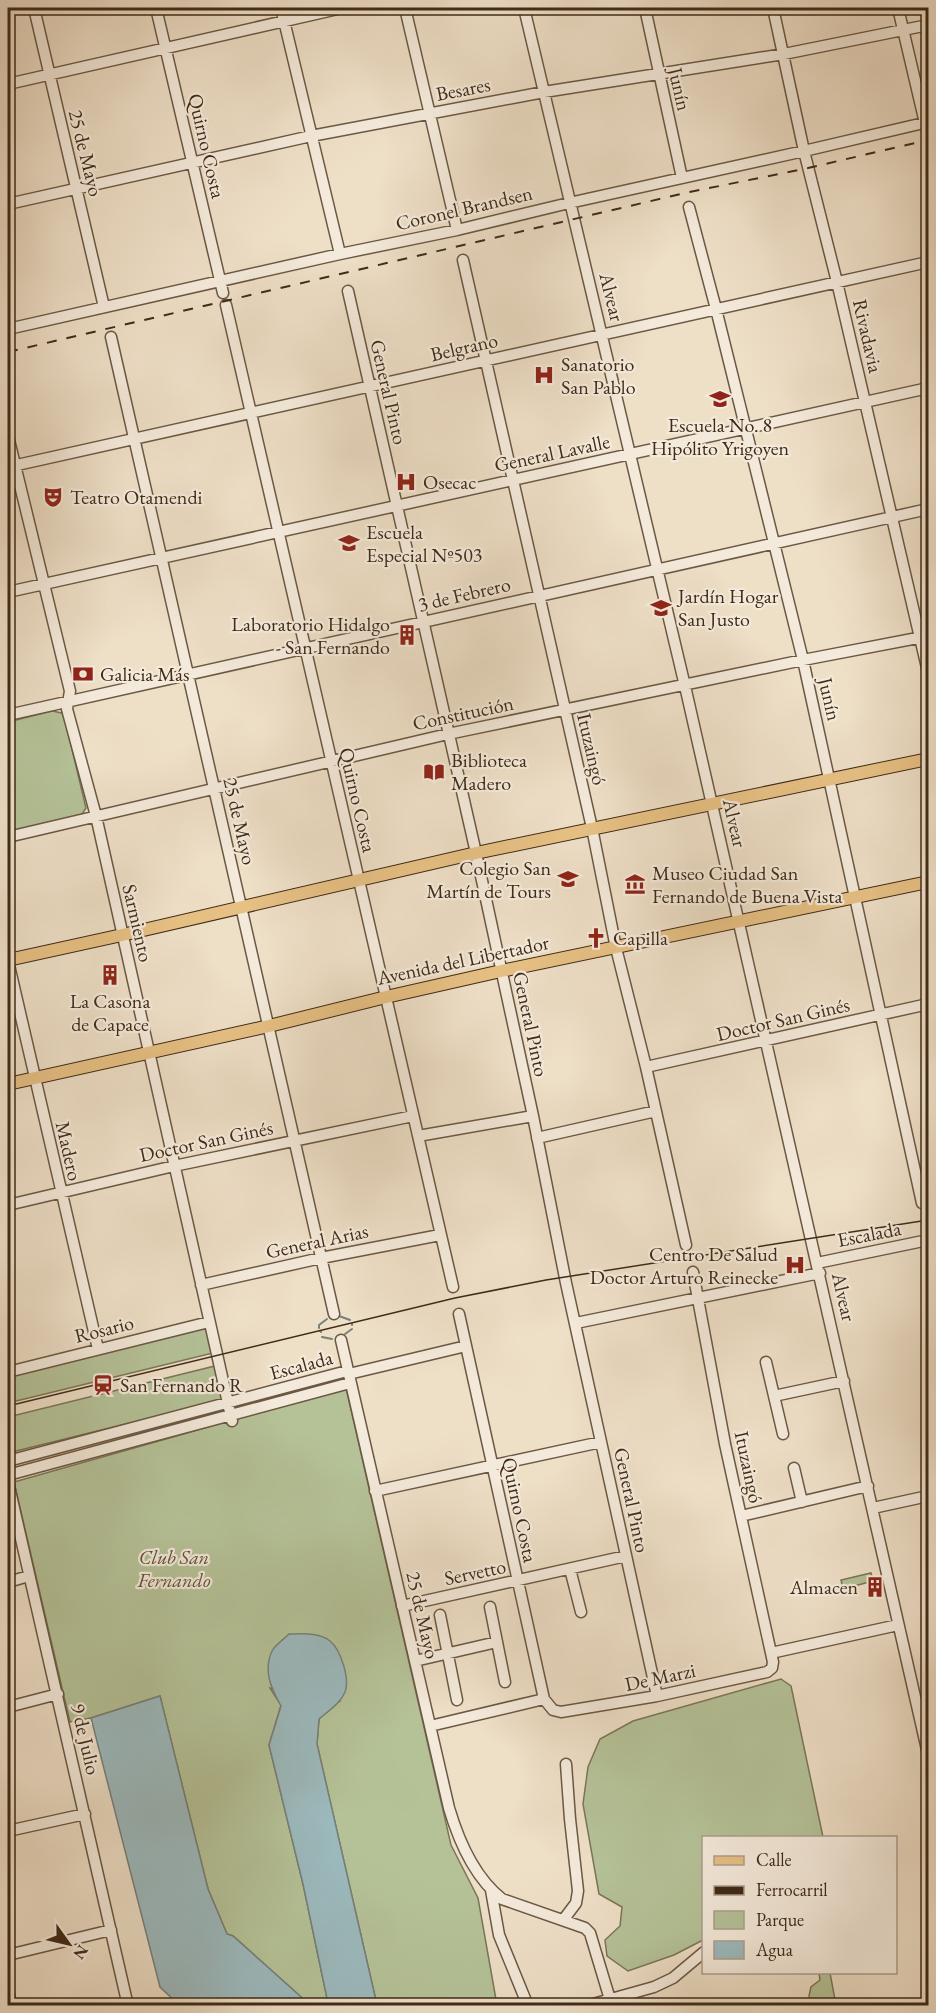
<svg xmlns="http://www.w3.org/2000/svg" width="936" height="2013" viewBox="0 0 936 2013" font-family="'EB Garamond',serif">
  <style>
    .green { fill: #b5c298; stroke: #7a7658; stroke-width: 1.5 }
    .water { fill: #9cbabe; stroke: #77817c; stroke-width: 1.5 }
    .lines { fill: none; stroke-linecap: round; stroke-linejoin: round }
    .stream { stroke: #77817c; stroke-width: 2 }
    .minor-casing { stroke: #6b5844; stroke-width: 13 }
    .major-casing { stroke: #3f2b18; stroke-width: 14 }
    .minor { stroke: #f4eadb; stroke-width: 10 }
    .major { stroke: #e7c084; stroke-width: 12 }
    .tram { stroke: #3f2b18; stroke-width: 1.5 }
    .rail { stroke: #3f2b18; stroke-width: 2; stroke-dasharray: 10 10; stroke-linecap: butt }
    .labels { text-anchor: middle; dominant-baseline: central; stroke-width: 4.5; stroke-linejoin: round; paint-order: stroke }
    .street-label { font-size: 20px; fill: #3f2b18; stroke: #f4eadb }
    .poi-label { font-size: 20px; fill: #3f2b18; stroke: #f4eadb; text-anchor: start }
    .park-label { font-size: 20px; font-style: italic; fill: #5c5138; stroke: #f4eadb }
  </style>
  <rect width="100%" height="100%" fill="#eedfc7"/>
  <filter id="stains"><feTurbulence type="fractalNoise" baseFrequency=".00333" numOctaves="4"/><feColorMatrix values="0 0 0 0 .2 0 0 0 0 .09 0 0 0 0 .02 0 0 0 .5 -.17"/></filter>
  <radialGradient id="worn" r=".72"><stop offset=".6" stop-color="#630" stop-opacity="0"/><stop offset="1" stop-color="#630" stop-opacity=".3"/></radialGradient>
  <path class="green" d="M52 711 62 713 64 716 86 808 82 814 78 816 8 832V722Z
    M206 1327 213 1353 8 1403V1376Z
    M215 1366 223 1400 8 1453V1417Z
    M346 1388 451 1845 478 1898 497 2005H377L317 1744 319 1719 340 1701 270 1688 281 1705 269 1745 303 1884 328 2003 324 2005H310L233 1936 227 1934 208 1889 160 1696 91 1718 70 1722 14 1482Z
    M871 1573 873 1581 843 1589 841 1580Z
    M781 1679 791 1686 823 1837 704 1838 703 1940 674 1955 628 1971 607 1956 605 1940 620 1926 622 1907 599 1894 583 1804 588 1767 600 1739 633 1721Z
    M819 1973H830L836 2005H828L827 2001 810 2000 809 1996 811 1987 820 1980Z"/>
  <path class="water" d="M289 1634C302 1634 319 1632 330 1641 341 1650 350 1679 345 1692 340 1704 328 1711 319 1719L317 1744 377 2005H324L328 2003 303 1884 269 1745 281 1706C271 1688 263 1671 272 1651 275 1645 284 1639 289 1634Z
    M160 1696 208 1889 227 1934 233 1936 310 2005 212 2006 208 2001 203 2003V2005H179L160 1987 91 1718Z"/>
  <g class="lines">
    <path class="stream" d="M339 1316 350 1320
      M352 1324V1325
      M319 1328V1325L327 1319
      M320 1331 321 1332
      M345 1334 352 1329
      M322 1337 332 1339"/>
    <g class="minor-casing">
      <path id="minor" d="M34 8 104 307
        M156 8 223 293
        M281 8 340 254
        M405 8 457 230
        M524 8 685 686 928 1754
        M645 8 682 178
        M773 8 804 151 837 282 928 672
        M898 8 925 123
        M8 84 342 8
        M8 204 311 136 544 92 784 54 928 25
        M689 207 716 309 803 660 922 1203
        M463 260 592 828 616 948 646 1067 686 1245
        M348 291 476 853 533 1116 566 1283 657 1696
        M226 305 453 1287
        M8 329 340 254 457 230 569 203 804 151 928 122
        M111 337 334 1314
        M8 436 70 691 67 709 96 816 232 1421
        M8 467 928 262
        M8 592 928 388
        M8 715 928 509
        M8 837 448 734 803 660 928 636
        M8 961 98 1349
        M646 1067 928 1004
        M418 1136 533 1116
        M537 1138 656 1111
        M8 1205 174 1166 413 1116
        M817 1263 928 1240
        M201 1285 321 1258 440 1235
        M459 1314 544 1699 553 1710 561 1712 657 1696 767 1672 772 1668 773 1662 725 1444 693 1272
        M576 1323 820 1273
        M341 1340 449 1808C459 1842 474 1877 502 1899L585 1928 590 1933 612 2006
        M766 1362 783 1434
        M8 1372 209 1322
        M774 1396 844 1381
        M8 1461 347 1371 353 1373 466 1346
        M794 1468 802 1502
        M8 1475 350 1383
        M8 1482 128 2006
        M375 1491 601 1442
        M873 1508 928 1496
        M741 1516 868 1486
        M570 1569 581 1612
        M8 1582 29 1576
        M402 1606 626 1556
        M490 1607 505 1682
        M440 1615 457 1700
        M771 1653 898 1625
        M415 1661 497 1642
        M8 1707 58 1694
        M430 1726 544 1699
        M8 1831 85 1814
        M491 1890 499 1935 528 2006
        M564 1919 576 1903 578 1891 570 1819 566 1764
        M8 1955 111 1930
        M8 1989 11 2006
        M586 2006 654 1987 673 1978 704 1952"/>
    </g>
    <g class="major-casing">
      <path id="major" d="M8 960 122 935 476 853 928 759
        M8 1084 269 1026 386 997 501 971 928 882"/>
    </g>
    <use href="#minor" class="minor"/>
    <use href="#major" class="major"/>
    <path class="tram" d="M8 1406 455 1298 546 1280 928 1220"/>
    <path class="rail" d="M8 352 685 193 808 168 928 140"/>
  </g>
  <defs>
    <g id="hospital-bare" transform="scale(1.62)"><path d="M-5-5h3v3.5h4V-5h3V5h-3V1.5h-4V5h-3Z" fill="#8f2418" stroke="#f4eadb" stroke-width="2.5" paint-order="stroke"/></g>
    <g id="school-bare" transform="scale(1.62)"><path d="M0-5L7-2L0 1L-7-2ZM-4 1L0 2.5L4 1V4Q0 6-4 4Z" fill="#8f2418" stroke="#f4eadb" stroke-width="2.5" paint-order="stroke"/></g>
    <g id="theatre-bare" transform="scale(1.62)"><path d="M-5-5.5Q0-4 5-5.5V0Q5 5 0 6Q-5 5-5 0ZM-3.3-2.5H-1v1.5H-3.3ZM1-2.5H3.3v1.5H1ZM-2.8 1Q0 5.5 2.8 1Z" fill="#8f2418" stroke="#f4eadb" stroke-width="2.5" paint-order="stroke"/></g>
    <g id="building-bare" transform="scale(1.62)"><path d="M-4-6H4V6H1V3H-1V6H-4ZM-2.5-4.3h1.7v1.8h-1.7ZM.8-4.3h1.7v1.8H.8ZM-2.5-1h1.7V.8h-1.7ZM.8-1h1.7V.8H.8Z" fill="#8f2418" stroke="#f4eadb" stroke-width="2.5" paint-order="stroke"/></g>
    <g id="bank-bare" transform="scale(1.62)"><path d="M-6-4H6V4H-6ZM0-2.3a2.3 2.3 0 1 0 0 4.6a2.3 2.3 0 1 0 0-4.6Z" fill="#8f2418" stroke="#f4eadb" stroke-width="2.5" paint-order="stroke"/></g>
    <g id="library-bare" transform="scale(1.62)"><path d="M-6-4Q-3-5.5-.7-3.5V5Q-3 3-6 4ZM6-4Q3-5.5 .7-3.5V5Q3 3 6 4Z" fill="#8f2418" stroke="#f4eadb" stroke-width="2.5" paint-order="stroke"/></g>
    <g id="museum-bare" transform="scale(1.62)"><path d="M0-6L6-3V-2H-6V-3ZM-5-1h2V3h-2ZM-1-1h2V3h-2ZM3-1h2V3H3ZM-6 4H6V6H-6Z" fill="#8f2418" stroke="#f4eadb" stroke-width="2.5" paint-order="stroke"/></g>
    <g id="church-bare" transform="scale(1.62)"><path d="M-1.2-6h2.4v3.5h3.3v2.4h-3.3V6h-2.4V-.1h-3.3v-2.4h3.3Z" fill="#8f2418" stroke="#f4eadb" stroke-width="2.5" paint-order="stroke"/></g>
    <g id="station-bare" transform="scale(1.62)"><path d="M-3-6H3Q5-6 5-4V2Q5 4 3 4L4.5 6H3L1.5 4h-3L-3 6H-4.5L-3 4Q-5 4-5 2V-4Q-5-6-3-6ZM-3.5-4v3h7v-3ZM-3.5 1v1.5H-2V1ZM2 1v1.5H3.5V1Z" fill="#8f2418" stroke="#f4eadb" stroke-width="2.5" paint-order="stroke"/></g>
  </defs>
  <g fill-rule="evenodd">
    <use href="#hospital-bare" x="544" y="375"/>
    <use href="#school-bare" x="720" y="399"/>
    <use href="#hospital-bare" x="406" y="482"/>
    <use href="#theatre-bare" x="53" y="497"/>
    <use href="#school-bare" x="349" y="543"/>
    <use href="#school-bare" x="661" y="608"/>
    <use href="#building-bare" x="407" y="635"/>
    <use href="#bank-bare" x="83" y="674"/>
    <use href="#library-bare" x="434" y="772"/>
    <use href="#school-bare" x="568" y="879"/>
    <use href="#museum-bare" x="635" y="884"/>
    <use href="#church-bare" x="596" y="938"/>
    <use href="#building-bare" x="110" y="975"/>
    <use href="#hospital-bare" x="795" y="1265"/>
    <use href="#station-bare" x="103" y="1385"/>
    <use href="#building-bare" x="875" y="1587"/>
  </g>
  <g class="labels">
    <g class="street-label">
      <text transform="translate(463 89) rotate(-11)">Besares</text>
      <text transform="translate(680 89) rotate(77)">Junín</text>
      <text transform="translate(207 146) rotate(77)">Quirno Costa</text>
      <text transform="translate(86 153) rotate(76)">25 de Mayo</text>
      <text transform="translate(464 208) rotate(-13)">Coronel Brandsen</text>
      <text transform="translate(612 297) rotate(76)">Alvear</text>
      <text transform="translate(868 336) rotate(77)">Rivadavia</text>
      <text transform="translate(464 347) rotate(-13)">Belgrano</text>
      <text transform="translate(389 392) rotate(77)">General Pinto</text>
      <text transform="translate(552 453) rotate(-12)">General Lavalle</text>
      <text transform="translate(464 594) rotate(-13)">3 de Febrero</text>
      <text transform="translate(830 699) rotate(77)">Junín</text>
      <text transform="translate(463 713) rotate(-12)">Constitución</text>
      <text transform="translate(592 749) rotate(77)">Ituzaingó</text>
      <text transform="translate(358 800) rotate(77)">Quirno Costa</text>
      <text transform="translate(240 821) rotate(77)">25 de Mayo</text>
      <text transform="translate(735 823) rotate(77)">Alvear</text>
      <text transform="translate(138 923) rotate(77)">Sarmiento</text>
      <text transform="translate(463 960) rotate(-12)">Avenida del Libertador</text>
      <text transform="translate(783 1019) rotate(-13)">Doctor San Ginés</text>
      <text transform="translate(531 1024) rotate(78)">General Pinto</text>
      <text transform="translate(206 1141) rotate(-12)">Doctor San Ginés</text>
      <text transform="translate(69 1151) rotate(77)">Madero</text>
      <text transform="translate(869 1234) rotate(-11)">Escalada</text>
      <text transform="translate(317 1241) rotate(-12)">General Arias</text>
      <text transform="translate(844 1297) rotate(77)">Alvear</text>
      <text transform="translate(104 1329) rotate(-14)">Rosario</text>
      <text transform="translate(301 1365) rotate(-15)">Escalada</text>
      <text transform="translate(749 1467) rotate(78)">Ituzaingó</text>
      <text transform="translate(632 1500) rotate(78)">General Pinto</text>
      <text transform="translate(520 1510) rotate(78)">Quirno Costa</text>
      <text transform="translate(475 1572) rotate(-12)">Servetto</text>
      <text transform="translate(423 1615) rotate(77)">25 de Mayo</text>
      <text transform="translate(660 1677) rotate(-12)">De Marzi</text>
      <text transform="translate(86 1739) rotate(77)">9 de Julio</text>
    </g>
    <g class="poi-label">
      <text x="561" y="364">Sanatorio<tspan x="561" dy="23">San Pablo</tspan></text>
      <text x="720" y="425" text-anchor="middle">Escuela No. 8<tspan x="720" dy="23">Hipólito Yrigoyen</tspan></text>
      <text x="423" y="482">Osecac</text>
      <text x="70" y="497">Teatro Otamendi</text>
      <text x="366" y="532">Escuela<tspan x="366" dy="23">Especial Nº503</tspan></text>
      <text x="678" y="596">Jardín Hogar<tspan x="678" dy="23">San Justo</tspan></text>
      <text x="390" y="624" text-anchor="end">Laboratorio Hidalgo<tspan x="390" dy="23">- San Fernando</tspan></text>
      <text x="100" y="674">Galicia Más</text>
      <text x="451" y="760">Biblioteca<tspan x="451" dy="23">Madero</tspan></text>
      <text x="551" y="868" text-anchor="end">Colegio San<tspan x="551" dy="23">Martín de Tours</tspan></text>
      <text x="652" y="873">Museo Ciudad San<tspan x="652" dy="23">Fernando de Buena Vista</tspan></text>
      <text x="613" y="938">Capilla</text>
      <text x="110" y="1001" text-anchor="middle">La Casona<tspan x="110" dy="23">de Capace</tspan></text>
      <text x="778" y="1254" text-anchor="end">Centro De Salud<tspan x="778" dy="23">Doctor Arturo Reinecke</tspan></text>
      <text x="120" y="1385">San Fernando R</text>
      <text x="858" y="1587" text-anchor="end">Almacen</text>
    </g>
    <g class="park-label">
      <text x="174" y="1557">Club San<tspan x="174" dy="23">Fernando</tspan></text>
    </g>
  </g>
  <rect width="936" height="2013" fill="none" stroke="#eedfc7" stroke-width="30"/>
  <rect x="9" y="9" width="918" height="1995" fill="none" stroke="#3f2b18" stroke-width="3"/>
  <rect x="15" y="15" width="906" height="1983" fill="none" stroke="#3f2b18" stroke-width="1.5"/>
  <rect x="702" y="1836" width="195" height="138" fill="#f4eadb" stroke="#ac9e8d" stroke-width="1.5"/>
  <rect x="714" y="1856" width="30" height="9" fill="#e7c084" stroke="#ac9e8d" stroke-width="1.5"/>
  <text x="756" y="1866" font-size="18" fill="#3f2b18">Calle</text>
  <rect x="714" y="1886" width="30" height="9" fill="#3f2b18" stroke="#ac9e8d" stroke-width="1.5"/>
  <text x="756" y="1896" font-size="18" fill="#3f2b18">Ferrocarril</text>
  <rect x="714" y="1911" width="30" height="18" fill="#b5c298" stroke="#ac9e8d" stroke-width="1.5"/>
  <text x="756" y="1926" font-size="18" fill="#3f2b18">Parque</text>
  <rect x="714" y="1941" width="30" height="18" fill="#9cbabe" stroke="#ac9e8d" stroke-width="1.5"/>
  <text x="756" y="1956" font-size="18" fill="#3f2b18">Agua</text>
  <g transform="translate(69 1944) rotate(124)" stroke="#f4eadb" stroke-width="4.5" paint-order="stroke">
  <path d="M0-4.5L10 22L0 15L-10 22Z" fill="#3f2b18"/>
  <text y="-9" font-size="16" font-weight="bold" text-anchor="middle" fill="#3f2b18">N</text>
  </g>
  <rect width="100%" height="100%" filter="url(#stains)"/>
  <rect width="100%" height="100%" fill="url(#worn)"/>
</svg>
